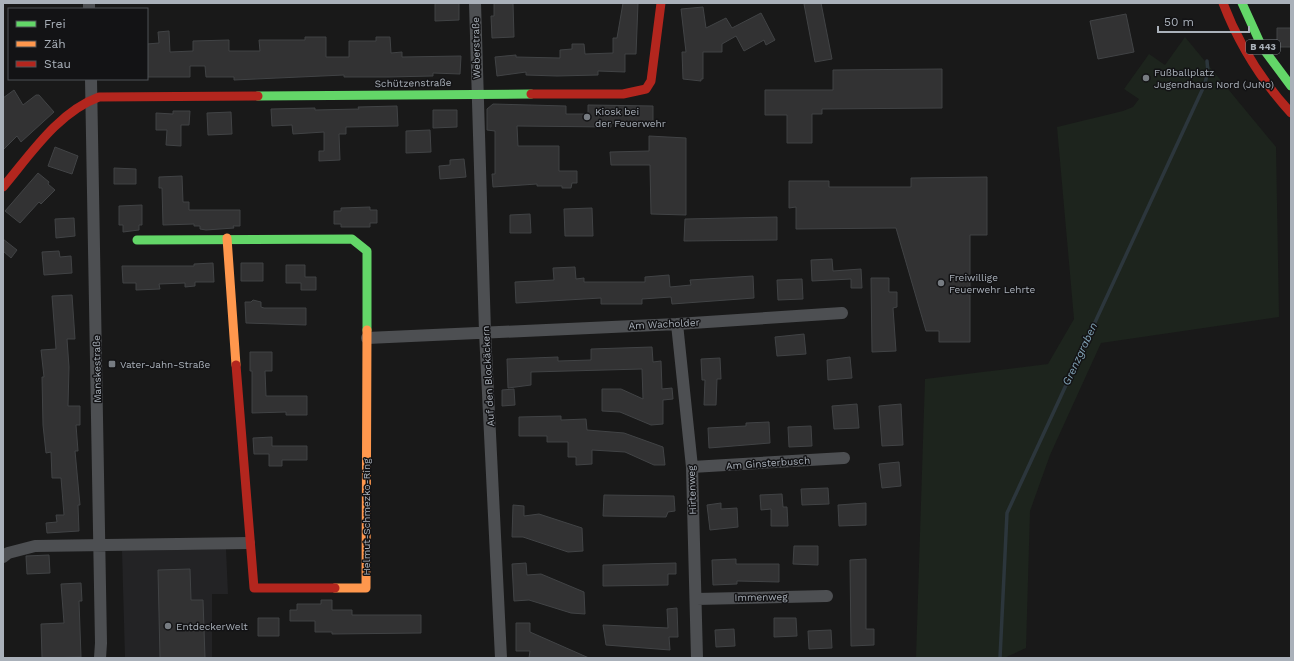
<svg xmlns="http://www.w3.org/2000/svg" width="1294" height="661" viewBox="0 0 1294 661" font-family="'Work Sans',sans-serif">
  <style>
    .built { fill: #232325 }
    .green { fill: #1d241d }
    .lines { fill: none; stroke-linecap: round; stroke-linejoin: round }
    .stream { stroke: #2c363c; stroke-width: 3.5 }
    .building { fill: #323233; stroke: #414345 }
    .street { stroke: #4d4f52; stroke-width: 12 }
    .fast { stroke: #63d668; stroke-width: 9 }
    .slow { stroke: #ff974d; stroke-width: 9 }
    .jam { stroke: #b3261e; stroke-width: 9 }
    .poi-dot { fill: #777c82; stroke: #131315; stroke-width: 1.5 }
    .labels { text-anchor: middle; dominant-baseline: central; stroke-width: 3; stroke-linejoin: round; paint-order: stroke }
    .shield { fill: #131315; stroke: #7d8288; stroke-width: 1 }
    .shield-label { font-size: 9px; font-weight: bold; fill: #aab1ba }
    .street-label { font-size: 10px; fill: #aab1ba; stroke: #131315 }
    .poi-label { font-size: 10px; fill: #aab1ba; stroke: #131315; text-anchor: start }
    .water-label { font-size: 11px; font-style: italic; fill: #81a2b5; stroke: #131315 }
  </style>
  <rect width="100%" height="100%" fill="#191919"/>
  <path class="built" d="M226 549 228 594H212V658H125L122 551Z"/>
  <path class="green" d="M1185 37 1276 147 1279 317 1101 343 1050 455 1030 511 1026 648 1004 658H916L925 379 1048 364 1074 319 1057 127 1123 111 1133 107 1139 99 1124 89 1149 54 1165 65Z"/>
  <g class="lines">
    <path class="stream" d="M1000 658 1007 513 1204 86 1208 72 1207 61"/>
  </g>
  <path class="building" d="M435 3H459V20L435 21Z
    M494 3H513L514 37 492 38 491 16H494Z
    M623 3H638L636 54H625V72L598 71V75L557 76 526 75V72L497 76 495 57 516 55V57L560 58V50L572 49V44H584L585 54 613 53V38H617Z
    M809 3H821L832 59 815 62 804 4Z
    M703 7 706 28 726 18 732 28 761 13 775 40 766 45 764 40 744 51 736 36 722 44V52H703V79H701V81L683 79 682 52H686L681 9Z
    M1126 14 1134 52 1098 59 1090 21Z
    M1277 28H1291V47H1277Z
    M169 31 170 52 193 51V41L229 40V51H260L259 40H305V37H326V57H349V41H376V37H390L391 53 402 52V57L461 56 460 74 433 73V76L388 77H344V75L234 80V77H206L205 66H190V77H147V44L159 43 158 32Z
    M942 69V108L822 109V114H812V143H787V115H765V90H833V70Z
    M14 90 23 105 36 95H39L54 112 21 142 17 136 3 150V98Z
    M493 104 566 106V114H588V105L653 106V123H611V127L517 126 518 146H559V171H577V183H572L571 188H562V186H537V184L493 187 492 174H495V131L487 130V109Z
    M397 106 398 126 346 127V134H339L340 160 319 161V151H324V132L293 134 292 125 272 126 271 109 315 108V110L359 109 358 107Z
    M433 110H457V127L433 128Z
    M173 111H190L189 125H181V146L166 145 167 130H156V113L173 114Z
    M231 112 232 134 208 135 207 113Z
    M430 130 431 152 406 153V131Z
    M649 136 686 138V215L651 214 650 165H611L610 152 649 151Z
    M55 147 78 156 72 174 48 166Z
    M464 159 466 177 440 179 439 166 450 165V160Z
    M114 168 136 169V184H114Z
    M38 173 49 182 48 184 55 190 41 204 39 202 20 223 5 211Z
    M182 176 183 202H189V210H240V226H233L234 228 206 230 200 229V226H194V224L163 225 162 188H159V177Z
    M987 177V235H970V342H939V331H926L896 228 796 229V207L789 208V181H829V187H911V178Z
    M142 205V225H139V230L123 232V225H119V206Z
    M370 207V210H377V223H370V227H341V224H334V211H341V208Z
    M592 208 593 236H565L564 209Z
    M530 214 531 233H510V215Z
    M777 217V240L684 241 685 219Z
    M74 218 75 236 56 238 55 219Z
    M3 239 17 250 11 258 3 251Z
    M59 251 60 257 71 256 72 273 44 275 42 252Z
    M832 259 833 271 861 269 862 288H851V279L812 281 811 260Z
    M213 263 214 282H195V286L185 287V283L159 284 160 289 136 290V283H123L122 266H194V264Z
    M241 263H263V281H241Z
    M286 265H305V277H316V290H301V283H286Z
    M575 267 576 279 584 278V282H645V277L669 275 670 287 691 285 690 280 753 276 754 298 672 304 671 297 642 299V304H601V298L516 303 515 282 554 280 553 268Z
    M871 278H889V292H897V307L893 308 896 351 872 352Z
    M802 279 803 299 778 300 777 280Z
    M72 295 75 339H67L69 367 68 406H80V425H76L78 451H75L80 505H78L79 531 47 533 46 523 57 522 56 515H64L61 478H52L51 452 46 453 43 425 42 377H44L41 350 56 349 52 296Z
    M253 300 261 302V307L264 308H306V325L246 323 245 302H251Z
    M804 334 806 354 777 356 775 337Z
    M652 347 653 362 661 361 662 389 672 388 673 399 663 400V424L651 425 620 412 602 411V389H621L643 399 642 369 531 372V385L508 388 507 359 558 357V361L591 360V349Z
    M250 352H272V371H265L266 396H307V415H286V412L252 413V371H250Z
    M850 357 852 378 828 380 827 360Z
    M720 358 721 379H717L716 405H704L705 380H702L701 359Z
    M514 389 515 405 502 406V390Z
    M857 404 859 428 834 429 832 406Z
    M901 404 903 445 882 446 879 406Z
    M561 416V420L586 419 587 430 624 433 663 447 665 465H654L625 452 592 450V464L576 465V457H568V442H547V436H519V417Z
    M769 422 770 443 709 448 708 428 746 426V423Z
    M811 426 812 446 789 447 788 427Z
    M272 437V446H307V460H282V466H269V454H254L253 438Z
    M899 462 901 486 882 488 879 464Z
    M828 488 829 504 802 505 801 489Z
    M782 494 783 507H787L788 526H771V509L761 510 760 495Z
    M604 495 674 496 675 511 668 512 666 517 603 516Z
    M721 503V509L737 508 738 527 710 530 707 505Z
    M866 503V525L839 526 838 505Z
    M513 505 524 506V516L539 514 582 528 583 551 568 552 523 537H512Z
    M794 546H818V565L793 564Z
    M49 555 50 573 27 574 26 556Z
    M736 559V564H779V582L737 581V584L713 585 712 560Z
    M866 559V629H874V645L851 646 850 560Z
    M526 563 527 575 541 574 584 592 585 614 571 613 529 600 514 601 512 564Z
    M676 563V574H668V585L603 586V565Z
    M190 569 191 600H203L205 658H160L158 570Z
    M81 583 82 601H79L81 657 42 658 41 624 64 623 61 584Z
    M321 600H332V610H352V615H421V633L332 634V632H315V621H290V610H297V604H321Z
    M677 608 678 637H669L670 650 606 645 603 625 668 628 667 609Z
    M258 618H279V636H258Z
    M774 618H796L797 636 774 637Z
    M516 623H530V632L589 658H529L530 651H516Z
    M734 629 735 646 716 647 715 630Z
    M831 630 832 648 809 649 808 631Z"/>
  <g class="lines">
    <path class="street" d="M89 3V9
      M475 3 485 332 501 658
      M91 79 101 643 100 658
      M677 324 692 467 697 658
      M367 338 677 324 842 313
      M692 467 844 458
      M3 557 8 553 35 546 249 543
      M696 599 827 596"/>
    <path class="fast" d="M1242 3 1262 47 1291 86
      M258 96 531 94
      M137 240 352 239 367 251V330"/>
    <path class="slow" d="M227 238 236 365
      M335 588H366L367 330"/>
    <path class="jam" d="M1223 3C1239 45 1261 80 1291 113
      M531 94H623L646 89 651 81 661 3
      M3 187C30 155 58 112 99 97L258 96
      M236 365 254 588H335"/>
  </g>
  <g class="poi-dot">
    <circle cx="1146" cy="78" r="4"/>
    <circle cx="587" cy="117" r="4"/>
    <circle cx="941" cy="283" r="4"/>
    <rect x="108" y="360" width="8" height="8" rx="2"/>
    <circle cx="168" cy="626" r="4"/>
  </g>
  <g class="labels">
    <rect class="shield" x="1246" y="40" width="34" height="14" rx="3"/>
    <g class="shield-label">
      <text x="1263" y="47">B 443</text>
    </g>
    <g class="street-label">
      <text transform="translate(476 48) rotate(-91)">Weberstraße</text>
      <text transform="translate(413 83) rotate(-1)">Schützenstraße</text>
      <text transform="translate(664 324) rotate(-3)">Am Wacholder</text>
      <text transform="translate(97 369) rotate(-91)">Manskestraße</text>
      <text transform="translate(488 376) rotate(-93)">Auf den Blockäckern</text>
      <text transform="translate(768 463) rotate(-4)">Am Ginsterbusch</text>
      <text transform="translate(692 490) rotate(-92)">Hirtenweg</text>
      <text transform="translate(366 517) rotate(-90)">Helmut-Schmezko-Ring</text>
      <text transform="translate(761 597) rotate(-1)">Immenweg</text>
    </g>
    <g class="poi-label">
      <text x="1154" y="72">Fußballplatz<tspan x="1154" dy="12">Jugendhaus Nord (JuNo)</tspan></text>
      <text x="595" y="111">Kiosk bei<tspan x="595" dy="12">der Feuerwehr</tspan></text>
      <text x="949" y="277">Freiwillige<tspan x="949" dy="12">Feuerwehr Lehrte</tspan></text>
      <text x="120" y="364">Vater-Jahn-Straße</text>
      <text x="176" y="626">EntdeckerWelt</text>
    </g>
    <g class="water-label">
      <text transform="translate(1080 354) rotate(-65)">Grenzgraben</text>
    </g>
  </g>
  <rect width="1294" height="661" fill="none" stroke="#aab1ba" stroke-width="8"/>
  <rect x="8" y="8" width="140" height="72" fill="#131315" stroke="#4f5257"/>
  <rect x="16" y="21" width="20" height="6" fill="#63d668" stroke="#4f5257"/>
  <text x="44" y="28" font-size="12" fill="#aab1ba">Frei</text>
  <rect x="16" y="41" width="20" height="6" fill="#ff974d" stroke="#4f5257"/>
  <text x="44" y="48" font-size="12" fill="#aab1ba">Zäh</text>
  <rect x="16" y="61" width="20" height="6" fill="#b3261e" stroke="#4f5257"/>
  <text x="44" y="68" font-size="12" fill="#aab1ba">Stau</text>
  <path d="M1158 26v6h91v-6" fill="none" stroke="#aab1ba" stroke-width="2"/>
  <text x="1164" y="26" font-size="12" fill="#aab1ba" stroke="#131315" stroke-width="3" paint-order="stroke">50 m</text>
</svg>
